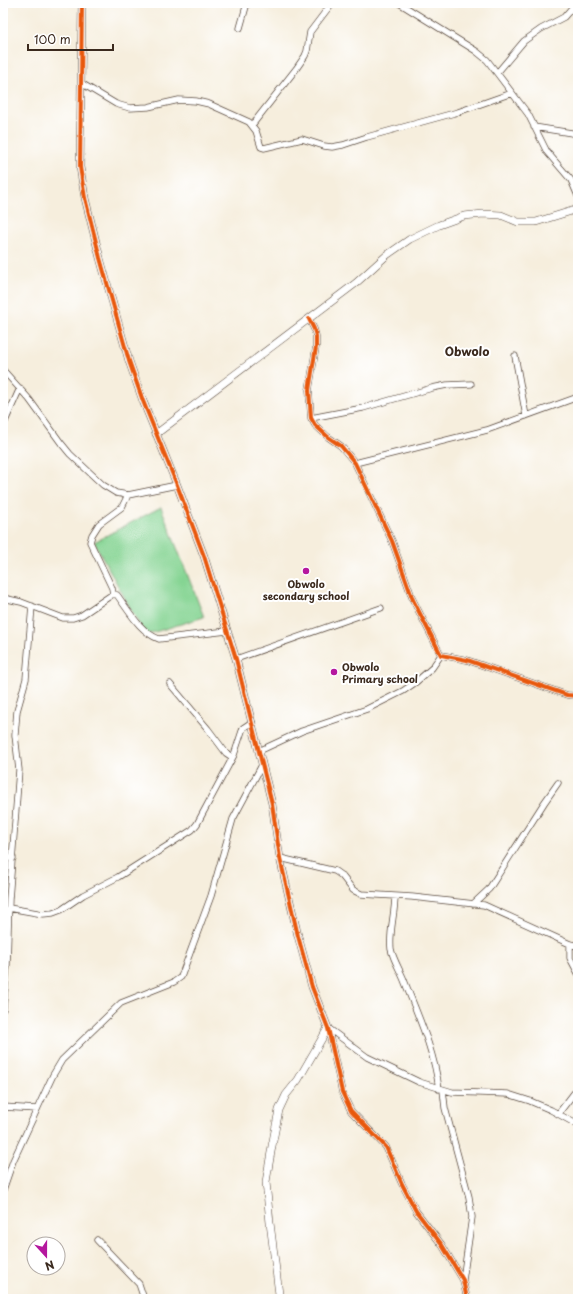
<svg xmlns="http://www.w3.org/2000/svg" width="581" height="1302" viewBox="0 0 581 1302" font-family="'Playpen Sans',sans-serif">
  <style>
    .green { fill: #85d493; stroke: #607f58 }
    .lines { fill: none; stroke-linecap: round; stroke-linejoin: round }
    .minor-casing { stroke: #57473b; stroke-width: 7 }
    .tertiary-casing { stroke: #57473b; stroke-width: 8 }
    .minor { stroke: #fff; stroke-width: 5.5 }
    .tertiary { stroke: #fff; stroke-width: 7 }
    .cycleway-casing { stroke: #fff; stroke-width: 6 }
    .cycleway { stroke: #e8590c; stroke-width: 4 }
    .poi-dot { fill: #b5179e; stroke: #fff; stroke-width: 1.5 }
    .labels { text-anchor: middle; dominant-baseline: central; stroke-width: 4; stroke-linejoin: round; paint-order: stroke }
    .poi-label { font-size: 10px; font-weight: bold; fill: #3b2a1e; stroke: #fff }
    .quarter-label { font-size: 12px; font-weight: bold; fill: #3b2a1e; stroke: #fff }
  </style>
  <rect width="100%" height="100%" fill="#fff"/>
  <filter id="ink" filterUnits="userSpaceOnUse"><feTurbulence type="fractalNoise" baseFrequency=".025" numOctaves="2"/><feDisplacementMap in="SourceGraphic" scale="8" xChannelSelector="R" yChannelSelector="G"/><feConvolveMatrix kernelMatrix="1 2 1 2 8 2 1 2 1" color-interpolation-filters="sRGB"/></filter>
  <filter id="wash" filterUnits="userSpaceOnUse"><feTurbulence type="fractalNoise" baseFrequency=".012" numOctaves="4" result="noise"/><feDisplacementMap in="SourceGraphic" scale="16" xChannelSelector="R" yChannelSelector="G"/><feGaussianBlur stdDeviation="0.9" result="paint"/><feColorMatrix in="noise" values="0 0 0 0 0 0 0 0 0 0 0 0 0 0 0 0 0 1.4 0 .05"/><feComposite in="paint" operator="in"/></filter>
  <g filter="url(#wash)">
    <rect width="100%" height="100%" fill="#f6eedd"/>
    <path class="green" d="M161 507 204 617 145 635 94 542Z"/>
  </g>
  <g filter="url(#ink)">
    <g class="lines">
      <g class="minor-casing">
        <path id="minor" d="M399 3 476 51 487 60 528 114 547 152 571 180 578 196
          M240 28 247 3
          M497 73 524 41 541 29 564 17 576 3
          M81 83 116 104 130 108 148 107 179 100 196 101 209 104 249 122 256 131 261 147 264 148 302 139 324 146 332 147 343 145 367 137 458 112 512 93
          M252 125 296 69 305 56 307 51 310 32 332 3
          M534 127 578 134
          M309 319 314 329 316 336V347L309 390 311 418 315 425 328 437 341 446 355 463 392 541 413 600 441 655 467 660 567 695 578 696
          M515 356 526 416
          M3 370 29 399 61 443 70 454 103 485 116 493 128 495 177 485
          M311 418 363 408 432 388 447 385 471 384
          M3 426 20 388
          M355 463 487 430 578 397
          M113 594 112 588 90 542 92 535 99 524 122 507 128 495
          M3 598 21 602 63 618H73L82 615 113 594 117 595C129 611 140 632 159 639L227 631
          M236 659 381 608
          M170 684 208 729 226 753 232 757
          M259 751 302 731 367 709 403 691 416 682 432 668 441 655
          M3 858H13
          M280 858 335 871 342 876 353 890 361 894 412 897 484 905 570 944 578 946
          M395 896C395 914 389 931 391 949 393 959 400 970 404 980 418 1016 434 1050 439 1089
          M473 904 489 889 544 803 558 783
          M9 908 43 914 53 913 61 910 83 895 118 877 192 830 197 824 234 755 243 728 252 722
          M570 944V958L578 973
          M3 1009 7 966 9 899 19 770 15 735 17 711 26 679 32 606
          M328 1028 342 1092 351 1111 386 1147 402 1184 416 1211 442 1245 463 1280 467 1299
          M328 1028 367 1057 419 1082 452 1092 508 1094 530 1101 551 1110 578 1125
          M443 1090 445 1108 469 1197 472 1217 463 1280
          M3 1107 37 1109
          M558 1114 578 1088
          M3 1190 13 1161 53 1075 62 1060 121 1003 174 982 181 977 211 896 233 819 262 765
          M97 1240 139 1284 144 1299"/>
      </g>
      <g class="tertiary-casing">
        <path id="tertiary" d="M82 3 80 167 85 198 100 258 129 361 143 401 177 485 204 556 236 659 272 804 280 858 298 936 312 987 328 1028 298 1080 286 1095 279 1110 272 1146 266 1182 270 1223 279 1294 278 1299
          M156 434 356 283 387 255 410 239 439 225 464 216 483 214 501 215 518 222H536L578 209"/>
      </g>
      <use href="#minor" class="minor"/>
      <use href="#tertiary" class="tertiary"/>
      <g class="cycleway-casing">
        <path id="cycleway" d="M82 3 80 167 85 198 100 258 129 361 143 401 177 485 204 556 236 659 272 804 280 858 298 936 312 987 328 1028 342 1092 351 1111 386 1147 402 1184 416 1211 442 1245 463 1280 467 1299
          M309 319 314 329 316 336V347L309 390 311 418 315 425 328 437 341 446 355 463 392 541 413 600 441 655 467 660 567 695 578 696"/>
      </g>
      <use href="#cycleway" class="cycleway"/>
    </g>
  </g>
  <g class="poi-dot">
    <circle cx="306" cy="571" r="4"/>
    <circle cx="334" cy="672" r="4"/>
  </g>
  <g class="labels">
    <g class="poi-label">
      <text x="306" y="583">Obwolo<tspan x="306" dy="12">secondary school</tspan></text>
      <text x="342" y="666" text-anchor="start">Obwolo<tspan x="342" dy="12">Primary school</tspan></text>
    </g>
    <g class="quarter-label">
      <text x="467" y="351">Obwolo</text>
    </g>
  </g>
  <rect width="581" height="1302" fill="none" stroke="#fff" stroke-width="16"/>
  <g transform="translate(46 1256) rotate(159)"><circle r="19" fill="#ffffff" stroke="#b1aaa5"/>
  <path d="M0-3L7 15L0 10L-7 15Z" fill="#b5179e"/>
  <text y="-6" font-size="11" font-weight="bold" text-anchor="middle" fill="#3b2a1e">N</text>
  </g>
  <path d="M28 44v6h85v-6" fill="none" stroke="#3b2a1e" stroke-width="2"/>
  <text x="34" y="44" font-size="12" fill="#3b2a1e" stroke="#ffffff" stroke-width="3" paint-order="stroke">100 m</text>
</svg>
